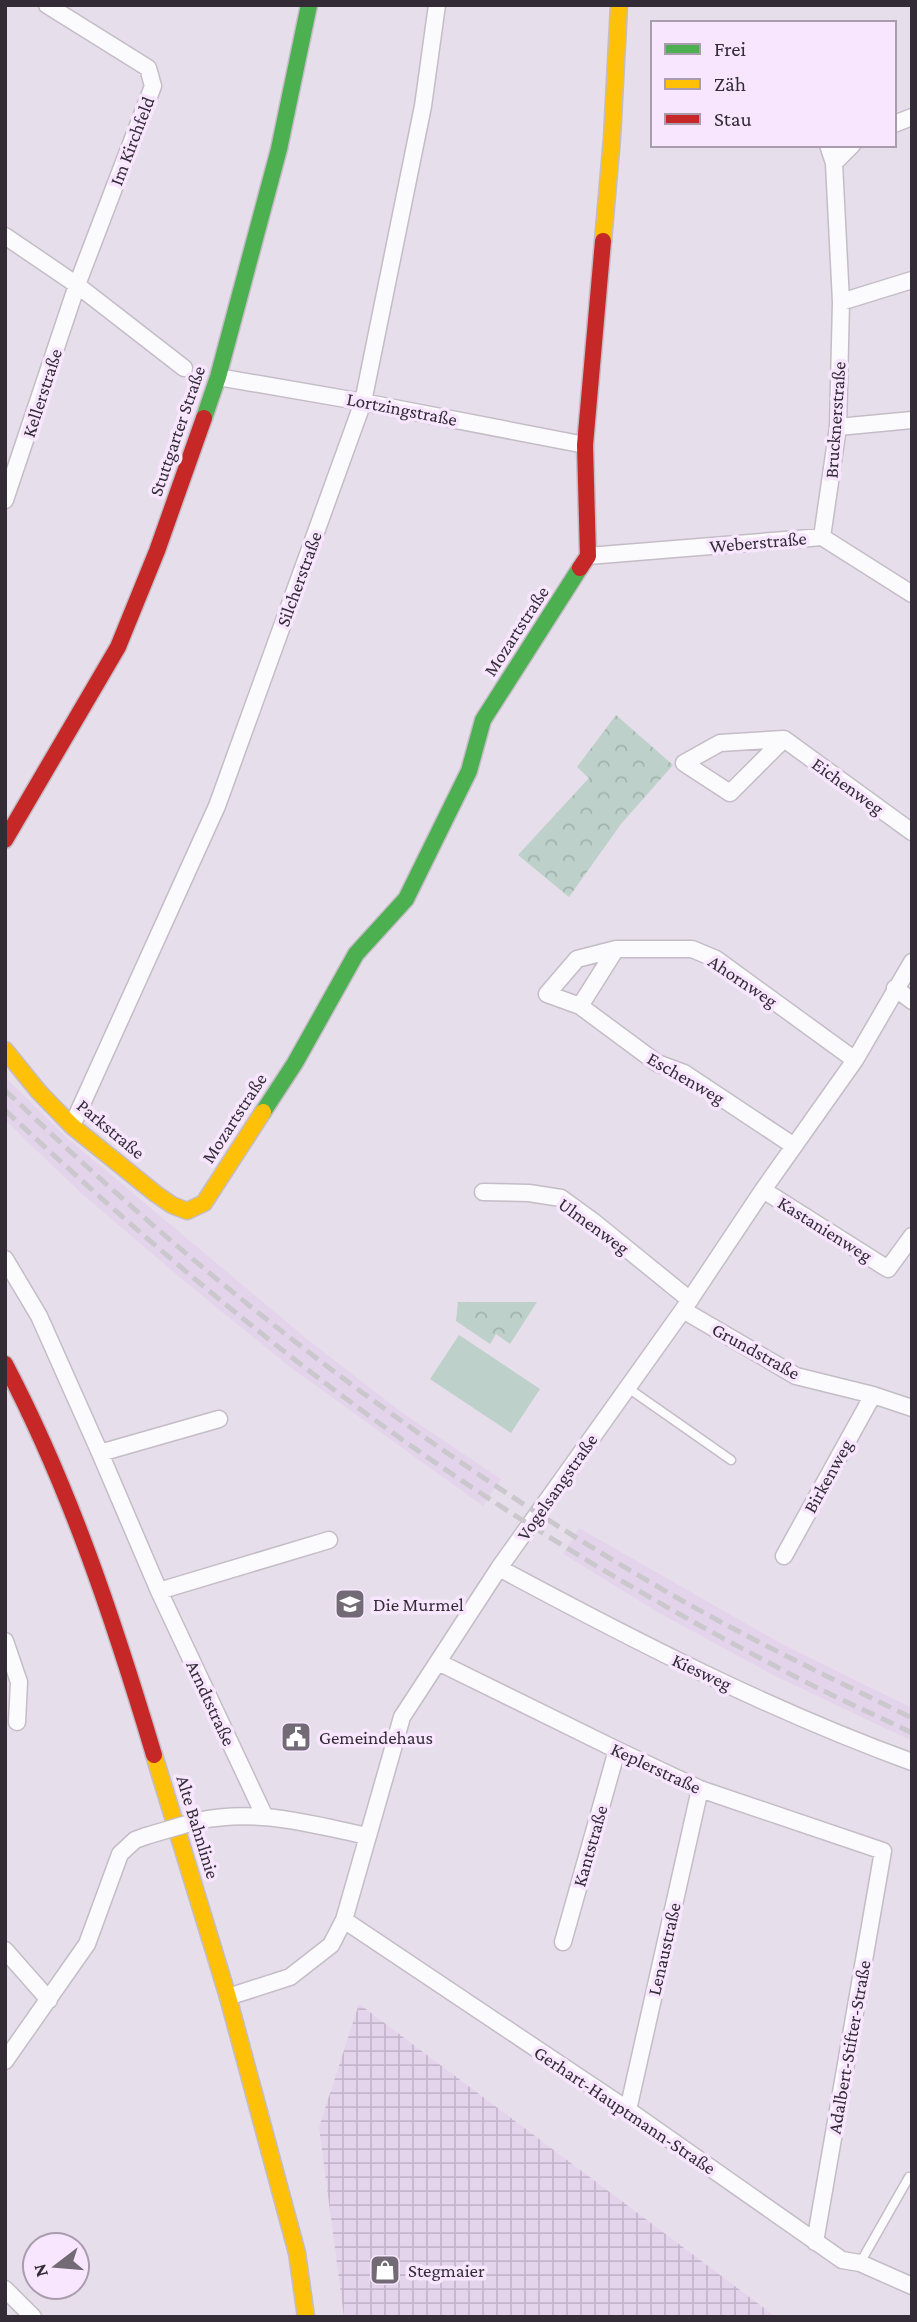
<svg xmlns="http://www.w3.org/2000/svg" width="917" height="2322" viewBox="0 0 917 2322" font-family="'Crimson Pro',serif">
  <style>
    .built { fill: #e4d4eb }
    .industrial { fill: url(#industrial-grid) }
    .park { fill: url(#park-crowns) }
    .pitch { fill: #bdd0c9 }
    .lines { fill: none; stroke-linecap: round; stroke-linejoin: round }
    .lane-casing { stroke: #c4bcc7; stroke-width: 11 }
    .street-casing { stroke: #c4bcc7; stroke-width: 19 }
    .fast-casing { stroke: #c4bcc7; stroke-width: 19 }
    .slow-casing { stroke: #c4bcc7; stroke-width: 19 }
    .jam-casing { stroke: #c4bcc7; stroke-width: 19 }
    .lane { stroke: #fbfafc; stroke-width: 8 }
    .street { stroke: #fbfafc; stroke-width: 16 }
    .fast { stroke: #4caf50; stroke-width: 16 }
    .slow { stroke: #ffc107; stroke-width: 16 }
    .jam { stroke: #c62828; stroke-width: 16 }
    .rail { stroke: #cac8cc; stroke-width: 5; stroke-dasharray: 14 7; stroke-linecap: butt }
    .street-bridge-casing { stroke: #c4bcc7; stroke-width: 19; stroke-linecap: butt }
    .street-bridge { stroke: #fbfafc; stroke-width: 16 }
    .labels { text-anchor: middle; dominant-baseline: central; stroke-width: 7; stroke-linejoin: round; paint-order: stroke }
    .street-label { font-size: 19px; fill: #332c36; stroke: #f8e6ff }
    .poi-label { font-size: 19px; fill: #332c36; stroke: #f8e6ff; text-anchor: start }
  </style>
  <defs>
    <pattern id="industrial-grid" width="8" height="8" patternUnits="userSpaceOnUse" patternTransform="scale(1.75)"><rect width="8" height="8" fill="#e4d4eb"/><path d="M0 4h8M4 0v8" fill="none" stroke="#c4b6ca"/></pattern>
    <pattern id="park-crowns" width="20" height="18" patternUnits="userSpaceOnUse" patternTransform="scale(1.75)"><rect width="20" height="18" fill="#bdd0c9"/><path d="M2 6a3 3 0 1 1 6 0M12 15a3 3 0 1 1 6 0" fill="none" stroke="#a3b3ad"/></pattern>
  </defs>
  <rect width="100%" height="100%" fill="#e7deeb"/>
  <path class="built" d="M5 1077 67 1138 312 1343 404 1414 501 1479 483 1506 290 1367 190 1286 82 1194 5 1120Z
    M579 1528 782 1644 912 1708V1741L773 1675 659 1613 563 1554Z"/>
  <path class="industrial" d="M359 2004 776 2317H344L319 2127Z"/>
  <path class="park" d="M616 715 673 765 621 824 569 897 518 855 589 778 577 767Z
    M458 1302H537L510 1344 496 1334 490 1344 456 1321Z"/>
  <path class="pitch" d="M459 1335 540 1389 511 1433 430 1379Z"/>
  <g class="lines">
    <g class="lane-casing">
      <path id="lane" d="M628 1388 731 1460
        M860 2263 909 2177"/>
    </g>
    <g class="street-casing">
      <path id="street" d="M894 124 912 117
        M834 163 852 145
        M5 236 77 285 184 368
        M841 302 912 280
        M218 377 363 402 585 445
        M838 427 912 420
        M5 500 77 285 153 86 148 68 47 5
        M822 537 838 427 841 302 834 163 828 145
        M588 556 822 537 912 594
        M784 739 730 793 684 763 720 743 784 739 912 832
        M616 949 580 1006 547 994 577 959 616 949H692L716 959 855 1060
        M895 988 912 1001
        M580 1006 657 1063 684 1073 794 1146
        M72 1126 217 806 363 402 423 106 437 5
        M763 1190 888 1269 912 1236
        M483 1192 529 1193 561 1198 594 1222 690 1300
        M5 1259 39 1316 100 1453 159 1591 264 1815
        M683 1310 796 1376 873 1395 912 1408
        M100 1453 219 1419
        M784 1556 873 1395
        M499 1568C633 1640 769 1710 912 1762
        M159 1591 329 1540
        M5 1641 19 1682 17 1722
        M438 1662 617 1750 700 1789 883 1851 815 2242
        M197 1821C258 1808 309 1824 368 1836
        M344 1920 628 2110 842 2260 860 2263 912 2286
        M563 1942 617 1750
        M5 1950 49 2000
        M228 1997 290 1977 331 1945 344 1920 402 1717 499 1568 683 1310 763 1190 855 1060 912 962
        M5 2061 87 1944 120 1854 135 1840 146 1836
        M628 2110 700 1789
        M5 2289 33 2317"/>
    </g>
    <g class="fast-casing">
      <path id="fast" d="M204 418 218 377 279 149 309 5
        M263 1112 295 1063 356 954 406 899 469 771 483 720 580 568"/>
    </g>
    <g class="slow-casing">
      <path id="slow" d="M603 241 612 138 619 5
        M5 1050 39 1092 72 1126 156 1194 172 1205 187 1211 204 1203 263 1112
        M154 1755 228 1997 297 2253 306 2317"/>
    </g>
    <g class="jam-casing">
      <path id="jam" d="M580 568 588 556 585 445 603 241
        M5 840 118 647 157 551 204 418
        M5 1364C70 1488 114 1621 154 1755"/>
    </g>
    <use href="#lane" class="lane"/>
    <use href="#street" class="street"/>
    <use href="#fast" class="fast"/>
    <use href="#slow" class="slow"/>
    <use href="#jam" class="jam"/>
    <path class="rail" d="M5 1090C202 1280 418 1447 655 1585 738 1634 825 1675 912 1718
      M5 1110C132 1229 264 1342 407 1443 525 1526 649 1600 777 1667 821 1691 867 1711 912 1733"/>
    <g class="street-bridge-casing">
      <path id="street-bridge" d="M146 1836 197 1821"/>
    </g>
    <use href="#street-bridge" class="street-bridge"/>
  </g>
  <defs>
    <g id="school-square" transform="scale(1.575)"><rect x="-9" y="-9" width="18" height="18" rx="4" fill="#726a75" stroke="#f8e6ff"/><path d="M0-5L7-2L0 1L-7-2ZM-4 1L0 2.5L4 1V4Q0 6-4 4Z" fill="#fff"/></g>
    <g id="civic-square" transform="scale(1.575)"><rect x="-9" y="-9" width="18" height="18" rx="4" fill="#726a75" stroke="#f8e6ff"/><path d="M-.6-6.5H3V-4.5H.6V-3L4-1V1h2V6H-6V1h2V-1L-.6-3ZM-1.2 2.5V6h2.4V2.5Z" fill="#fff"/></g>
    <g id="shop-square" transform="scale(1.575)"><rect x="-9" y="-9" width="18" height="18" rx="4" fill="#726a75" stroke="#f8e6ff"/><path d="M-5-2.5h2.3a2.7 3.5 0 0 1 5.4 0H5L5.5 6h-11ZM-1.5-2.5h3a1.5 2.3 0 0 0-3 0Z" fill="#fff"/></g>
  </defs>
  <g fill-rule="evenodd">
    <use href="#school-square" x="350" y="1604"/>
    <use href="#civic-square" x="296" y="1737"/>
    <use href="#shop-square" x="385" y="2270"/>
  </g>
  <g class="labels">
    <g class="street-label">
      <text transform="translate(132 141) rotate(-69)">Im Kirchfeld</text>
      <text transform="translate(42 393) rotate(-72)">Kellerstraße</text>
      <text transform="translate(402 409) rotate(11)">Lortzingstraße</text>
      <text transform="translate(835 420) rotate(-86)">Brucknerstraße</text>
      <text transform="translate(177 431) rotate(-71)">Stuttgarter Straße</text>
      <text transform="translate(758 542) rotate(-5)">Weberstraße</text>
      <text transform="translate(299 579) rotate(-70)">Silcherstraße</text>
      <text transform="translate(516 631) rotate(-57)">Mozartstraße</text>
      <text transform="translate(848 786) rotate(36)">Eichenweg</text>
      <text transform="translate(743 981) rotate(34)">Ahornweg</text>
      <text transform="translate(686 1078) rotate(30)">Eschenweg</text>
      <text transform="translate(234 1118) rotate(-57)">Mozartstraße</text>
      <text transform="translate(111 1129) rotate(40)">Parkstraße</text>
      <text transform="translate(594 1226) rotate(36)">Ulmenweg</text>
      <text transform="translate(825 1229) rotate(32)">Kastanienweg</text>
      <text transform="translate(756 1351) rotate(29)">Grundstraße</text>
      <text transform="translate(828 1476) rotate(-61)">Birkenweg</text>
      <text transform="translate(557 1487) rotate(-55)">Vogelsangstraße</text>
      <text transform="translate(702 1672) rotate(25)">Kiesweg</text>
      <text transform="translate(211 1703) rotate(65)">Arndtstraße</text>
      <text transform="translate(656 1768) rotate(25)">Keplerstraße</text>
      <text transform="translate(198 1827) rotate(73)">Alte Bahnlinie</text>
      <text transform="translate(590 1846) rotate(-74)">Kantstraße</text>
      <text transform="translate(664 1949) rotate(-77)">Lenaustraße</text>
      <text transform="translate(849 2047) rotate(-80)">Adalbert-Stifter-Straße</text>
      <text transform="translate(625 2110) rotate(34)">Gerhart-Hauptmann-Straße</text>
    </g>
    <g class="poi-label">
      <text x="373" y="1604">Die Murmel</text>
      <text x="319" y="1737">Gemeindehaus</text>
      <text x="408" y="2270">Stegmaier</text>
    </g>
  </g>
  <rect width="917" height="2322" fill="none" stroke="#332c36" stroke-width="14"/>
  <rect x="651" y="21" width="245" height="126" fill="#f8e6ff" stroke="#a99caf" stroke-width="2"/>
  <rect x="665" y="44" width="35" height="10" fill="#4caf50" stroke="#a99caf" stroke-width="2"/>
  <text x="714" y="56" font-size="21" fill="#332c36">Frei</text>
  <rect x="665" y="79" width="35" height="10" fill="#ffc107" stroke="#a99caf" stroke-width="2"/>
  <text x="714" y="91" font-size="21" fill="#332c36">Zäh</text>
  <rect x="665" y="114" width="35" height="10" fill="#c62828" stroke="#a99caf" stroke-width="2"/>
  <text x="714" y="126" font-size="21" fill="#332c36">Stau</text>
  <g transform="translate(56 2266) rotate(254)"><circle r="33" fill="#f8e6ff" stroke="#a99caf" stroke-width="2"/>
  <path d="M0-5L12 26L0 18L-12 26Z" fill="#726a75"/>
  <text y="-10" font-size="19" font-weight="bold" text-anchor="middle" fill="#332c36">N</text>
  </g>
</svg>
